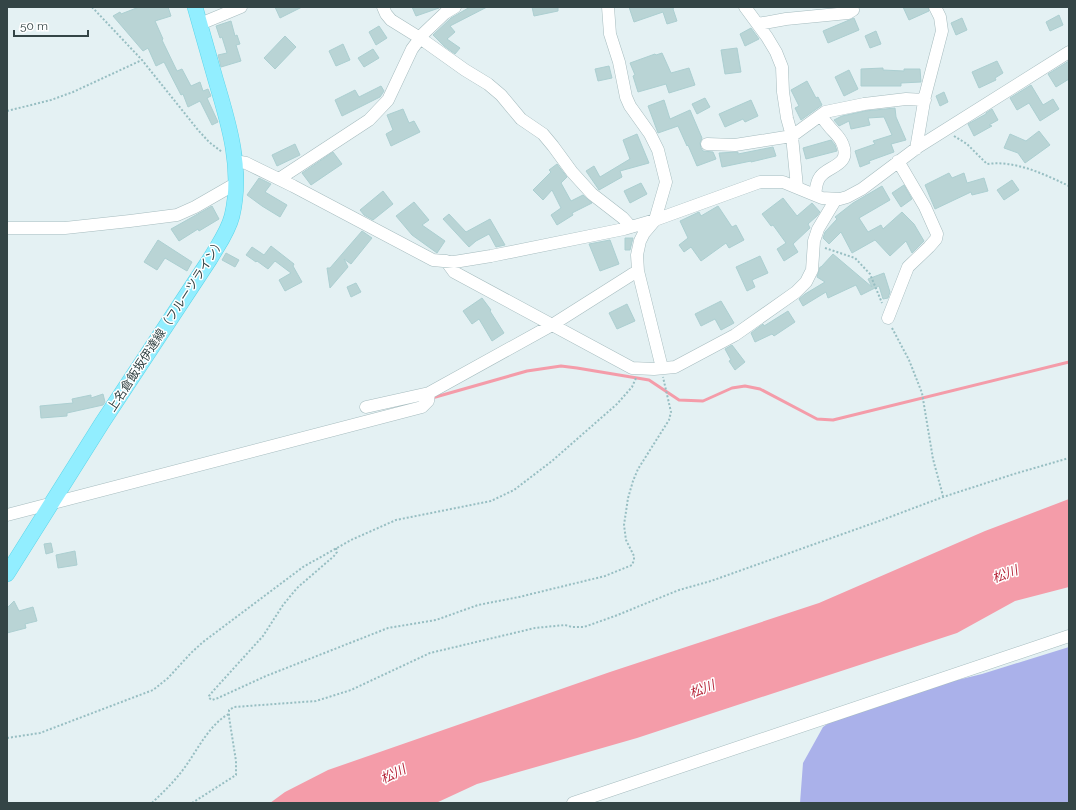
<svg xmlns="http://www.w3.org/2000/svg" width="1076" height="810" viewBox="0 0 1076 810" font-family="Raleway,'Noto Sans JP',sans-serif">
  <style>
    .green { fill: #aab1ea }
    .water { fill: #f49ca9 }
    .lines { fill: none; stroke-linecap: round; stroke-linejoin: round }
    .stream { stroke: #f49ca9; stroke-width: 3 }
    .building { fill: #b9d4d5; stroke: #accfd1 }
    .minor-casing { stroke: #a6bcbf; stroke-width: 13 }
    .major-casing { stroke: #5bd6ea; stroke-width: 16 }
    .path { stroke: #97bec2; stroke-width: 2; stroke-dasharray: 2 2; stroke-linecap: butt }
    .minor { stroke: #fff; stroke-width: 12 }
    .major { stroke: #92eeff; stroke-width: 15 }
    .labels { text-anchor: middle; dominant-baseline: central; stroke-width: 3; stroke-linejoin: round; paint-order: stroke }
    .street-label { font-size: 12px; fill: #344546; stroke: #fff }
    .water-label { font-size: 13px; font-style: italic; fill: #b7273b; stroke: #fff }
  </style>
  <rect width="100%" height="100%" fill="#e4f1f3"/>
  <path class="green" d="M1069 647V803H800L803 763 823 727 854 705 982 674Z"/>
  <path class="water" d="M1069 499V587L1015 601 957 633 637 738 477 784 436 803H270L285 792 328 770 610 672 819 603 985 531Z"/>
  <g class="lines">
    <path class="stream" d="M432 398 527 371 561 366 577 368 649 380 679 400 703 401 732 388 745 386 760 389 817 419 833 420 1069 362"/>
  </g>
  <path class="building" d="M139 7H168L171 16 155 21 163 39 162 40 177 71 182 69 191 86 200 82 203 91 208 89 211 96 207 98 218 122 212 125 200 101 188 107 183 94 181 95 164 62 156 66 148 48 143 51 113 16 120 12 121 14Z
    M275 7H302L280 18Z
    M412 7H439V8L416 16Z
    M470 7H487L450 26 455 32 447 39 460 48 455 54 444 46 433 35 451 18Z
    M532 7H558V11L534 16Z
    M629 7H674L673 9 677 21 667 24 663 12 634 22Z
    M903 7H928L929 11 909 20Z
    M1059 15 1063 25 1050 31 1046 22Z
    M854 18 859 30 828 43 823 31Z
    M962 18 967 30 956 35 951 23Z
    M231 21 235 36 237 35 240 44 236 45 241 61 221 67 218 55 227 53 222 37 220 38 216 26Z
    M379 26 387 38 376 45 369 32Z
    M751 28 759 39 745 46 740 34Z
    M876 31 881 44 870 48 865 36Z
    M285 36 296 47 275 69 264 58Z
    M343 44 350 60 336 66 329 51Z
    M737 48 741 72 725 74 721 50Z
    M373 49 379 58 364 67 358 58Z
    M662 53 671 73 689 68 695 85 669 93 666 84 638 92 633 76 635 75 630 63 655 54 656 55Z
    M997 61 1003 73 995 78 996 80 979 88 972 72Z
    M1069 61V79L1056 87 1048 74Z
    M609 66 612 78 598 81 595 69Z
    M883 68V70L904 71V69H920L921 82 901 83V86H861V69Z
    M849 70 858 89 844 96 835 77Z
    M807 81 816 98 818 97 822 105 801 120 795 108 799 106 791 90Z
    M1031 85 1043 105 1053 99 1059 109 1040 121 1029 103 1017 110 1010 98Z
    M381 86 384 91 380 97 342 116 335 100 355 90 359 97Z
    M944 92 948 102 940 106 936 96Z
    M705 98 710 107 697 114 692 104Z
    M664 100 670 119 690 110 702 138 700 143 701 148 703 151 713 152 716 159 697 166 688 145 687 146 678 126 658 133 648 106Z
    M751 100 758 116 745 122 743 119 725 127 719 114Z
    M895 108 896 117 906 140 891 144 894 152 869 161 870 163 860 167 855 151 875 144 873 141 892 135 884 117 868 118 870 125 851 129 849 121 839 126 834 120 842 116 865 111Z
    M403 109 409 123 414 121 420 132 391 146 386 134 393 130 387 115Z
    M992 109 998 120 989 125 992 126 974 136 968 124 986 114V113Z
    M1039 131 1050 145 1025 163 1018 153 1004 148 1010 134 1026 141Z
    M637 134 649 163 620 171 622 177 599 190 586 171 594 166 600 177 630 159 623 140Z
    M831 140 835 145 837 151 806 159 803 148Z
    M295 144 300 155 277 166 272 155Z
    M773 147 776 156 751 162V161L722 167 719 153 738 152V154Z
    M333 152 342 164 311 185 302 173Z
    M557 164 567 177 561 183 571 201 583 195 592 203 572 213 573 215 557 225 551 215 561 208 552 190 543 200 533 190 551 172 549 170Z
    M949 173 952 178 964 173 967 183 984 178 988 191 972 195 971 192 935 209 925 185Z
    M259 178 271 184 265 192 287 205 280 217 262 206 247 195Z
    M1012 180 1019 190 1004 200 997 190Z
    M641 183 647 194 630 203 624 191Z
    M904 185 912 199 901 207 892 193Z
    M882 186 890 200 859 218 868 232 881 225 883 229 902 212 914 224 924 241 912 253 906 241 890 256 875 240 852 253 841 232 829 244 823 238 825 232 837 219 835 217 853 203Z
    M383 191 393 204 373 220 364 215 360 210Z
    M783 198 797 216 812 203 820 212 817 216 808 224 810 228 793 244 798 252 784 261 777 249 786 243 773 225 771 226 762 214Z
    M414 202 429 220 422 225 445 241 437 253 412 235 396 216Z
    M212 206 219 219 199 231 198 229 179 241 171 229Z
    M718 206 732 227 736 225 744 240 729 248 726 243 701 261 691 247 684 252 679 245 688 238 680 221 699 212 701 216Z
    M449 214 466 232 490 219 505 245 496 247 489 234 476 241 469 247 443 219Z
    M362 231 372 238 351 264 344 259 348 267 330 288 327 268H330Z
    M625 238H633L630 250H625Z
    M158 240 192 262 187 271 165 258 157 270 144 262Z
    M610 240 619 264 600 271 589 244Z
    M271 246 294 264 293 266 302 282 285 291 279 280 291 273 275 261 268 269 257 261 256 262 246 255 252 247 264 255Z
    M226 253 239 260 235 267 222 260Z
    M833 254 872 287 868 279 884 273 890 292 888 298 883 299 879 286 861 295 856 285 828 298 826 292 803 306 799 299 805 294 825 282 817 277 820 267H821Z
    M760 256 768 273 752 280 755 287 747 291 736 267Z
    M356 283 361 292 351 297 347 287Z
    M482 298 491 310 490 311 504 333 492 341 479 319 472 324 463 311Z
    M721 301 734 323 721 330 715 319 701 326 695 314Z
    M627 304 635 321 617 329 609 313Z
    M788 311 795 322 774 336 772 334 755 342 751 333 763 324 764 326Z
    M732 345 745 362 735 370 729 361 731 360 725 349Z
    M103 394 105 402 103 405 67 413V416L41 418 40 406 73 403 72 399 91 395V398Z
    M51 543 53 552 46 554 44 544Z
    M75 551 77 565 58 568 56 555Z
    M14 601 19 611 33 607 37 621 25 624 26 628 7 633V608Z"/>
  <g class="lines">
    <g class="minor-casing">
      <path id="minor" d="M383 7 386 14 391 20 420 38 465 70 488 84 501 95 521 119 543 134 553 146 572 172 592 194 623 218 631 227
        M608 7 610 34 619 62 626 97 630 106 650 134 658 150 666 182 655 220 644 233 640 241 637 255 638 271 662 368
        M745 7 767 37 776 52 782 67 783 92 787 118 792 136 797 187
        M200 24 241 7
        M758 24 786 19 848 13 853 10 852 7
        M707 144 735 145 792 136 825 112 864 104 906 99 925 100
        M916 149 925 96 942 31 940 17 935 7
        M235 161 246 163 293 186 433 260 454 262 491 256 624 229 655 220 760 182H783L822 198 840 199 847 197 862 189 918 147 1069 52
        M279 179 369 120 388 100 412 49 424 33 445 13 455 7
        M815 195C816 189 816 182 820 177 827 166 851 166 843 145 840 136 833 132 828 125 825 122 823 118 821 115
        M7 228H65L130 221 177 215 195 207 235 184
        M446 261 454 272 632 368 654 369 675 367 735 335 796 292 806 282 812 270 814 241 818 229 836 199
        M888 318 908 267 929 247 936 239 937 234 925 207 898 161
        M366 407 429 393 552 325 631 275 638 271
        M7 515 422 407 428 401 429 393
        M573 803 1069 636"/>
    </g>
    <g class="major-casing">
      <path id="major" d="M7 574 102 423 210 259C218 245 228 232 232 216 243 170 229 124 216 81 209 56 202 32 195 7"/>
    </g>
    <path class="path" d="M92 7 142 60 198 130 209 142 222 152
      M7 111 51 100 73 92 142 60
      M954 136 967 144 987 164C1015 160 1044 174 1069 186
      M825 248 855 258 870 274 882 303
      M892 328 909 360 922 393 933 459 943 496
      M336 548 337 552 334 556 297 588 283 605 263 636 214 690 209 696V698L212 700 218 698 266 676 388 628 436 620 478 605 519 597 605 576 632 565 634 560V556L626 540 624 525 628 498 633 481 638 469 669 420 671 412 663 377
      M7 738 40 733 153 690 168 678 191 653 203 642 303 567 351 540 396 520 491 501 514 490 552 461 617 404 632 387 636 378
      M152 803C161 794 170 786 178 776 194 758 207 725 229 714
      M192 803 236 775V761L229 717V710L234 707 316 701 351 690 430 653 535 628 565 625 572 627H584L615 616 679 590 711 581 882 520 943 497 1014 474 1069 458"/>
    <use href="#minor" class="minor"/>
    <use href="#major" class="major"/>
  </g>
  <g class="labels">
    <g class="street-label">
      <text transform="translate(166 325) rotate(-57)">上名倉飯坂伊達線（フルーツライン）</text>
    </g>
    <g class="water-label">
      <text transform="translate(1005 574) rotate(-20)">松川</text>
      <text transform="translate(702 689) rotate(-21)">松川</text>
      <text transform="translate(393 774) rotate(-26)">松川</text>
    </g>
  </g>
  <rect width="1076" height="810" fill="none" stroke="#344546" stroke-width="16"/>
  <path d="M14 30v6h74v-6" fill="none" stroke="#344546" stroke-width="2"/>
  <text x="20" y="30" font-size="12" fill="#344546" stroke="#ffffff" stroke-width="3" paint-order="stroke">50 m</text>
</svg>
